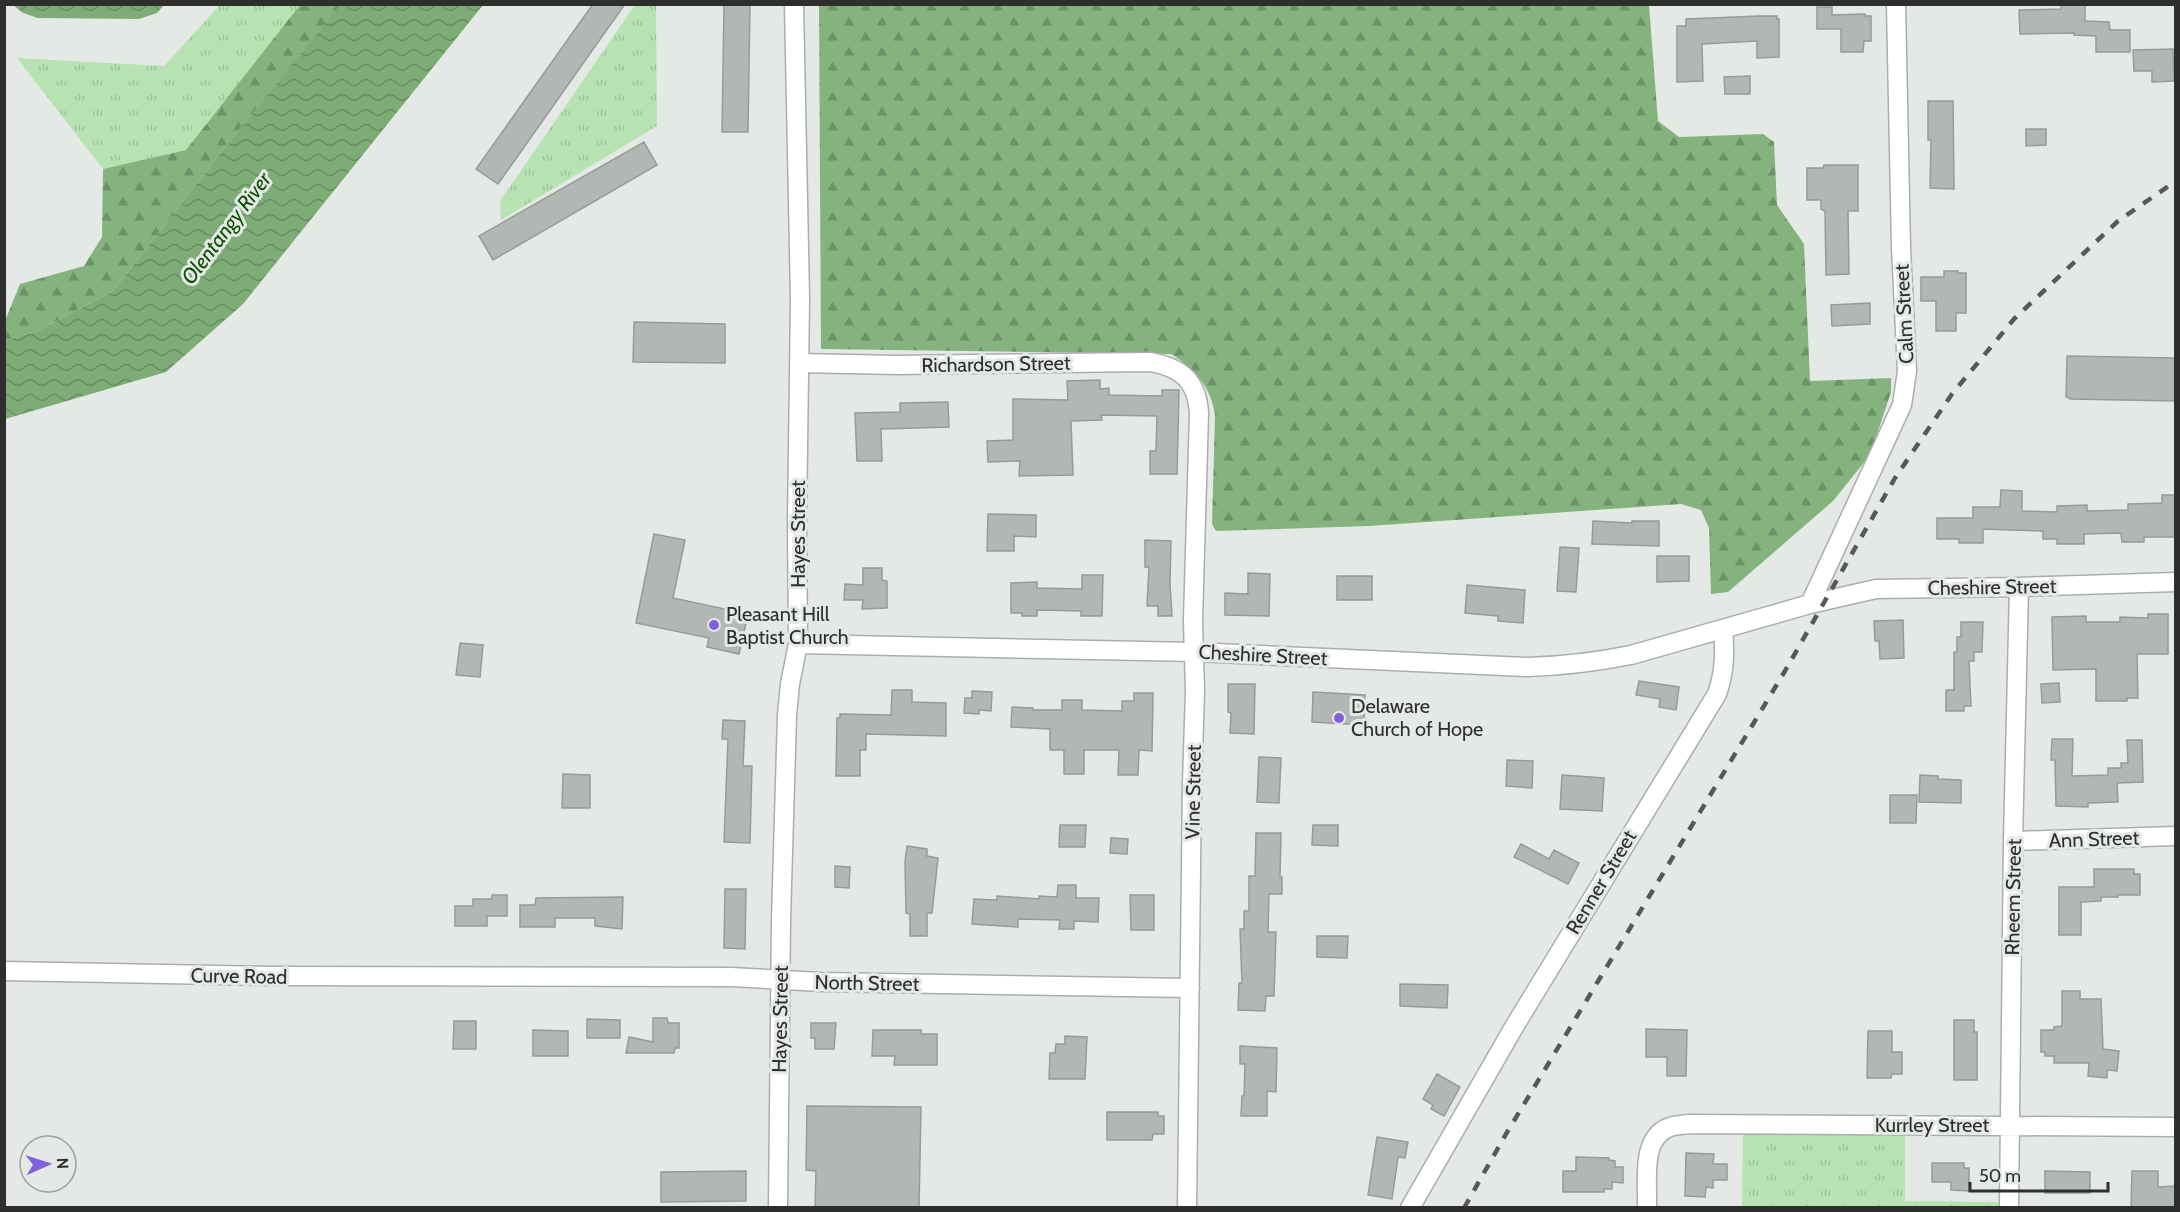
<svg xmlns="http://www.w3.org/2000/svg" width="2180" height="1212" viewBox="0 0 2180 1212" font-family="Cabin,sans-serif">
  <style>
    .grass { fill: url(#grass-tufts) }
    .forest { fill: url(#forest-firs) }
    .water { fill: url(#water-waves) }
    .building { fill: #b3b7b3; stroke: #979b97; stroke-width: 1.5 }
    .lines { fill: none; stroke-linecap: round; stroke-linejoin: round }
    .minor-casing { stroke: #aaaeaa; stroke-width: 21 }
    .minor { stroke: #fff; stroke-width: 18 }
    .rail { stroke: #585957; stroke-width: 4.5; stroke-dasharray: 10 10; stroke-linecap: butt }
    .poi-dot { fill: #8060db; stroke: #e5e9e5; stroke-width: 2 }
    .labels { text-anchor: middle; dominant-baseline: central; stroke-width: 6; stroke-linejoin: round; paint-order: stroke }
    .street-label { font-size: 20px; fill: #2e2f2d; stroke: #e5e9e5 }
    .poi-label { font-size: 20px; fill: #2e2f2d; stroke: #e5e9e5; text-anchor: start }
    .water-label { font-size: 21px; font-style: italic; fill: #0a4f04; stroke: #e5e9e5 }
  </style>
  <defs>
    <pattern id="grass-tufts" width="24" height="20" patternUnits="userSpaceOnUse" patternTransform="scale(1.5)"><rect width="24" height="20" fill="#b7e3b2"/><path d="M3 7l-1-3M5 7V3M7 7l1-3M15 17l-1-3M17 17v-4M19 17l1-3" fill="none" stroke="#9ec399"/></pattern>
    <pattern id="forest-firs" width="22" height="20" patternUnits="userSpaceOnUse" patternTransform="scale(1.5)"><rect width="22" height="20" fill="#84b37e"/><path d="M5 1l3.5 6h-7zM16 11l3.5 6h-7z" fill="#6c9268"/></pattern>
    <pattern id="water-waves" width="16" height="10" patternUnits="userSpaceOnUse" patternTransform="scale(1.5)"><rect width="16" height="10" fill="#7dac77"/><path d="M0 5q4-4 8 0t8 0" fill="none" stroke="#678c62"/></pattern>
  </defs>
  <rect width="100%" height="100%" fill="#e5e9e5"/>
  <path class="grass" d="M220 5H300L186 150 103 169 17 58 164 66Z
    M635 5H656L657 126 501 220 500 201Z
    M1743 1130 1905 1131V1201L2002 1202 2001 1208H1742Z"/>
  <path class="forest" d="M300 5H341L238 131 113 291 35 332 5 340V321L20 284 84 266 102 237 103 169 186 150Z
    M819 5H1649L1658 121 1679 137 1763 134 1774 142 1777 205 1804 244 1810 381 1891 378V392L1870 455 1833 501 1728 592 1711 594 1709 528 1701 510 1681 504 1369 526 1216 531 1212 524 1215 415C1211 387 1195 369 1171 354L821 349Z"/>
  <path class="water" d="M341 4 483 5 243 304 166 372 5 419V340L35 332 113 291 238 131Z
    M13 5 164 4V5L157 13 139 19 38 18 23 13Z"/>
  <path class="building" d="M593 4H625L498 184 476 169Z
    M724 4H750L748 132H722Z
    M2061 4H2085V21L2109 22 2110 30H2130V52H2096V36L2074 35V33L2020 34 2019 10 2061 9Z
    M1817 7H1832V15L1865 14V16H1871V41H1864L1863 52H1841V29H1817Z
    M1759 16H1777V19H1779V57L1757 58V41L1702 44 1703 81 1677 82V26H1686V19Z
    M2173 49 2174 81 2152 82V71H2134L2133 50Z
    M1750 76V94H1725L1724 77Z
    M1928 101H1953L1954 189 1930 188 1931 140H1928Z
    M2026 129H2046V145L2026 146Z
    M644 142 657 165 493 260 479 236Z
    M1824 165H1858V211H1848L1849 274 1826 275 1825 211 1821 209V200H1807V168H1823Z
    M1944 271H1958V273H1966V313H1956V331H1936V301H1921V277H1944Z
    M1870 303V324L1832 326 1831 305Z
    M634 322 725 324V363L633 362Z
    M2067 356 2175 358V401L2070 399V398L2066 397Z
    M1100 380V389L1109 388V395L1162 396V390H1179L1177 474H1150V451H1156L1157 416 1101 415 1102 420 1071 421 1073 475 1019 476 1020 461 988 462 987 441 1013 440V399L1068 400 1067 381Z
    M948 402 949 427 881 429 882 461H857L855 413 900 412V403Z
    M2001 490 2022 491V511L2057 512V506L2087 505V511L2128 510V504L2162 503V495H2175V537H2144V542H2122L2121 533 2084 534V544H2057V539H2043V531L1983 529V543H1959V539H1937V518H1973V507H2000Z
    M988 514 1036 515V537L1014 536V551H987Z
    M1593 521 1632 523V521H1659V546L1592 544Z
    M654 534 685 540 673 598 748 614 739 654 707 647 709 638 636 623Z
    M1145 540 1171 541 1170 584 1172 616H1158V606H1147L1149 567H1145Z
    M1560 547 1579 548 1576 592 1557 591Z
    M1657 556H1689V581L1657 582Z
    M863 568H882V580L887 581V608L862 609 863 600H844L845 584 863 585Z
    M1248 573 1270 574 1269 616 1225 615V593L1248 594Z
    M1082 575H1103L1102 616H1081V611L1037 610V616H1022V613H1011V583L1037 582V588L1082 589Z
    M1337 576H1372V600H1337Z
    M1467 585 1525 590 1523 623 1498 621V616L1465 613Z
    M2148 614H2168V654H2137L2138 698H2127V701H2096V669L2053 670 2052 617 2086 616V622H2120V617L2148 618Z
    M1903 620 1904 658 1880 659 1879 641H1875L1874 621Z
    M1961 622H1983L1982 652H1974V661H1969L1971 706H1964V711H1946V690H1954V652H1957V637H1961Z
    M460 643 483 645 480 677 456 675Z
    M1639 681 1679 687 1676 710 1659 707 1660 699 1636 695Z
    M2059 683 2060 702 2042 703 2041 684Z
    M1228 684H1255L1254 734 1230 733 1231 713 1228 712Z
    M892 690H912V702L946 703V736L866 734V750H860V776H836L837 718H840V714L891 715Z
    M972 691 992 692 991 711 979 710V714L964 713 965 698H972Z
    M1313 692 1365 695 1364 725 1312 722Z
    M1134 693H1153L1152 751 1139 750 1138 775H1118L1119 750H1084V774H1064V750H1050V729L1011 727 1012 707 1033 708V710H1062V700H1082V710L1122 711V701H1134Z
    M723 720 745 721 743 766H752L750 843 724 842 728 739H722Z
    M2052 739H2073L2072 776 2108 775V768H2121V763H2128L2127 740H2142L2143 782 2117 783 2118 802 2088 803V807L2056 806 2055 760H2051Z
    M1259 757 1281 758 1279 803 1257 802Z
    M1507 760 1533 761 1532 788 1506 786Z
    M563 774 590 775V808H562Z
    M1562 775 1604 778 1602 811 1560 809Z
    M1920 775 1938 776V779L1961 780V803L1919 802Z
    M1890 795H1917L1916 823H1890Z
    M1060 825H1086L1085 847H1059Z
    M1313 825H1338V846L1312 845Z
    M1256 833H1281L1280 877H1282V894H1269L1268 932H1276L1274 996H1266L1265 1011 1238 1010 1239 983H1242L1240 929H1244V911H1249V876H1255Z
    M1111 838 1128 839 1127 854 1110 853Z
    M1521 844 1549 859 1554 850 1579 863 1568 884 1514 857Z
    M907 846 927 849V856L938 858 932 913H927V936H910V914L906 913 905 862Z
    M835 866 850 867 849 888 835 887Z
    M2094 869H2134V874H2140V895H2118V897H2101V901L2081 902V935H2059V887H2094Z
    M1058 885H1076V898H1099L1098 922 1074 921V929H1059L1060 920 1018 919V927L972 924 974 899 997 900V896L1039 899V896L1057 897Z
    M725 889H746L745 949 724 948Z
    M492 895H507V916H487V926H455V906H473V899H492Z
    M1130 895H1154V930H1131Z
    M623 897 622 929 595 926V918H555V927H520V905H535L536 898Z
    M1317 936H1348L1347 958 1317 957Z
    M1400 984 1448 985 1447 1008 1400 1006Z
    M2062 991H2080V999H2101L2103 1049 2119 1051 2117 1071 2107 1070V1078L2088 1076 2089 1063H2054V1056H2045V1052H2041V1030H2054V1027L2062 1026Z
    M653 1018H667L668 1023H679V1048H675L674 1053H626L629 1037 653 1042Z
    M587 1019 620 1020V1038H587Z
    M1954 1020H1974V1032H1977V1080H1954Z
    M454 1021H476V1049H453Z
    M811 1023H836L834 1049H815V1038H811Z
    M1646 1029 1687 1030 1686 1076H1667V1057H1646Z
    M533 1030 568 1031V1056H533Z
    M873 1030H921V1034H937V1065H894L895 1056H872Z
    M1868 1031H1892V1052H1902V1074H1892L1891 1078H1867Z
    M1065 1036 1087 1037 1085 1079H1049L1050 1053H1055L1056 1044H1065Z
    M1240 1046 1277 1048 1276 1092 1267 1091V1116H1241L1242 1096H1244L1245 1064H1240Z
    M1437 1074 1460 1087 1444 1116 1431 1109 1433 1105 1423 1099Z
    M807 1106 921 1107 919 1208H815L816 1171 806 1170Z
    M1107 1112H1158V1116H1164V1134H1153L1152 1140H1107Z
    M1377 1137 1408 1142 1405 1158 1398 1157 1392 1199 1368 1195Z
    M1686 1153 1714 1154 1713 1164H1727V1180H1713V1188L1706 1187 1705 1197 1685 1196Z
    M1576 1157 1609 1158V1160L1615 1161V1167H1623V1183L1612 1182V1189H1604V1192H1563V1171H1576Z
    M1932 1163H1964V1168H1969V1191L1951 1190V1182H1932Z
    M746 1171V1201L661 1202V1172Z
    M2045 1171 2090 1172V1193H2045Z
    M2132 1171H2158V1187L2175 1186V1208H2131Z"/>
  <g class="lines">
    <g class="minor-casing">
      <path id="minor" d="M799 363 897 365 1151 362C1182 368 1197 381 1199 413L1193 621 1195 691 1192 784 1187 1208
        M1810 604 1902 405 1907 371 1901 248 1896 4
        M798 644 1194 652 1527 667C1562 666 1596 662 1631 655L1810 604 1876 589 2019 587 2176 582
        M2013 841 2176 836
        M4 971 273 976 731 977 821 982 1190 988
        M778 1208 781 920 787 715 790 684 798 644 797 522 800 299 794 4
        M1410 1208 1514 1027 1717 694C1725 671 1725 652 1723 629
        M1647 1208C1648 1182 1640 1137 1670 1127 1676 1125 1683 1125 1689 1124L2176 1127
        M2009 1208 2013 841 2019 587"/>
    </g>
    <use href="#minor" class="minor"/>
    <path class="rail" d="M1464 1208 1506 1134 1785 671 1895 478 1952 394 2014 319 2118 221 2176 181"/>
  </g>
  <g class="poi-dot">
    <circle cx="714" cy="625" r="6"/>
    <circle cx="1339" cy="718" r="6"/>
  </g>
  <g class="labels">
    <g class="street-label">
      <text transform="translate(1904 314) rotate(-93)">Calm Street</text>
      <text transform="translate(996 364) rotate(-1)">Richardson Street</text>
      <text transform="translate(798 534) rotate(-90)">Hayes Street</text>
      <text transform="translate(1992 587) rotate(-1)">Cheshire Street</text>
      <text transform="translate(1263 655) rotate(3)">Cheshire Street</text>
      <text transform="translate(1193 792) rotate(-89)">Vine Street</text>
      <text transform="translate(2094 839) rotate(-2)">Ann Street</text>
      <text transform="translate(1601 882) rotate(-59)">Renner Street</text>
      <text transform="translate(2013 897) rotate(-89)">Rheem Street</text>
      <text transform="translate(239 976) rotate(1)">Curve Road</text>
      <text transform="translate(867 983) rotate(1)">North Street</text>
      <text transform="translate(780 1019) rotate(-89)">Hayes Street</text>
      <text x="1932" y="1125">Kurrley Street</text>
    </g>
    <g class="poi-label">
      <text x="726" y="614">Pleasant Hill<tspan x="726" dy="23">Baptist Church</tspan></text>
      <text x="1351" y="706">Delaware<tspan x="1351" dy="23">Church of Hope</tspan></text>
    </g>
    <g class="water-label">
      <text transform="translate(226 228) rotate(-53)">Olentangy River</text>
    </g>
  </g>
  <rect width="2180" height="1212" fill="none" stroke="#2e2f2d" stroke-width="12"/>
  <g transform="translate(48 1164) rotate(87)"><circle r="28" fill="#e5e9e5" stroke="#9c9f9b" stroke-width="1.5"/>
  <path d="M0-4.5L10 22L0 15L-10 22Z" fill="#8060db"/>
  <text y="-9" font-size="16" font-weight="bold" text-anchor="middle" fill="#2e2f2d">N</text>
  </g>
  <path d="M1970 1182v9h138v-9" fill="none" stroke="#2e2f2d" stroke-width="3"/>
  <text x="1979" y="1182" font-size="18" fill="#2e2f2d" stroke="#e5e9e5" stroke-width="4.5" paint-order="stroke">50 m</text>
</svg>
